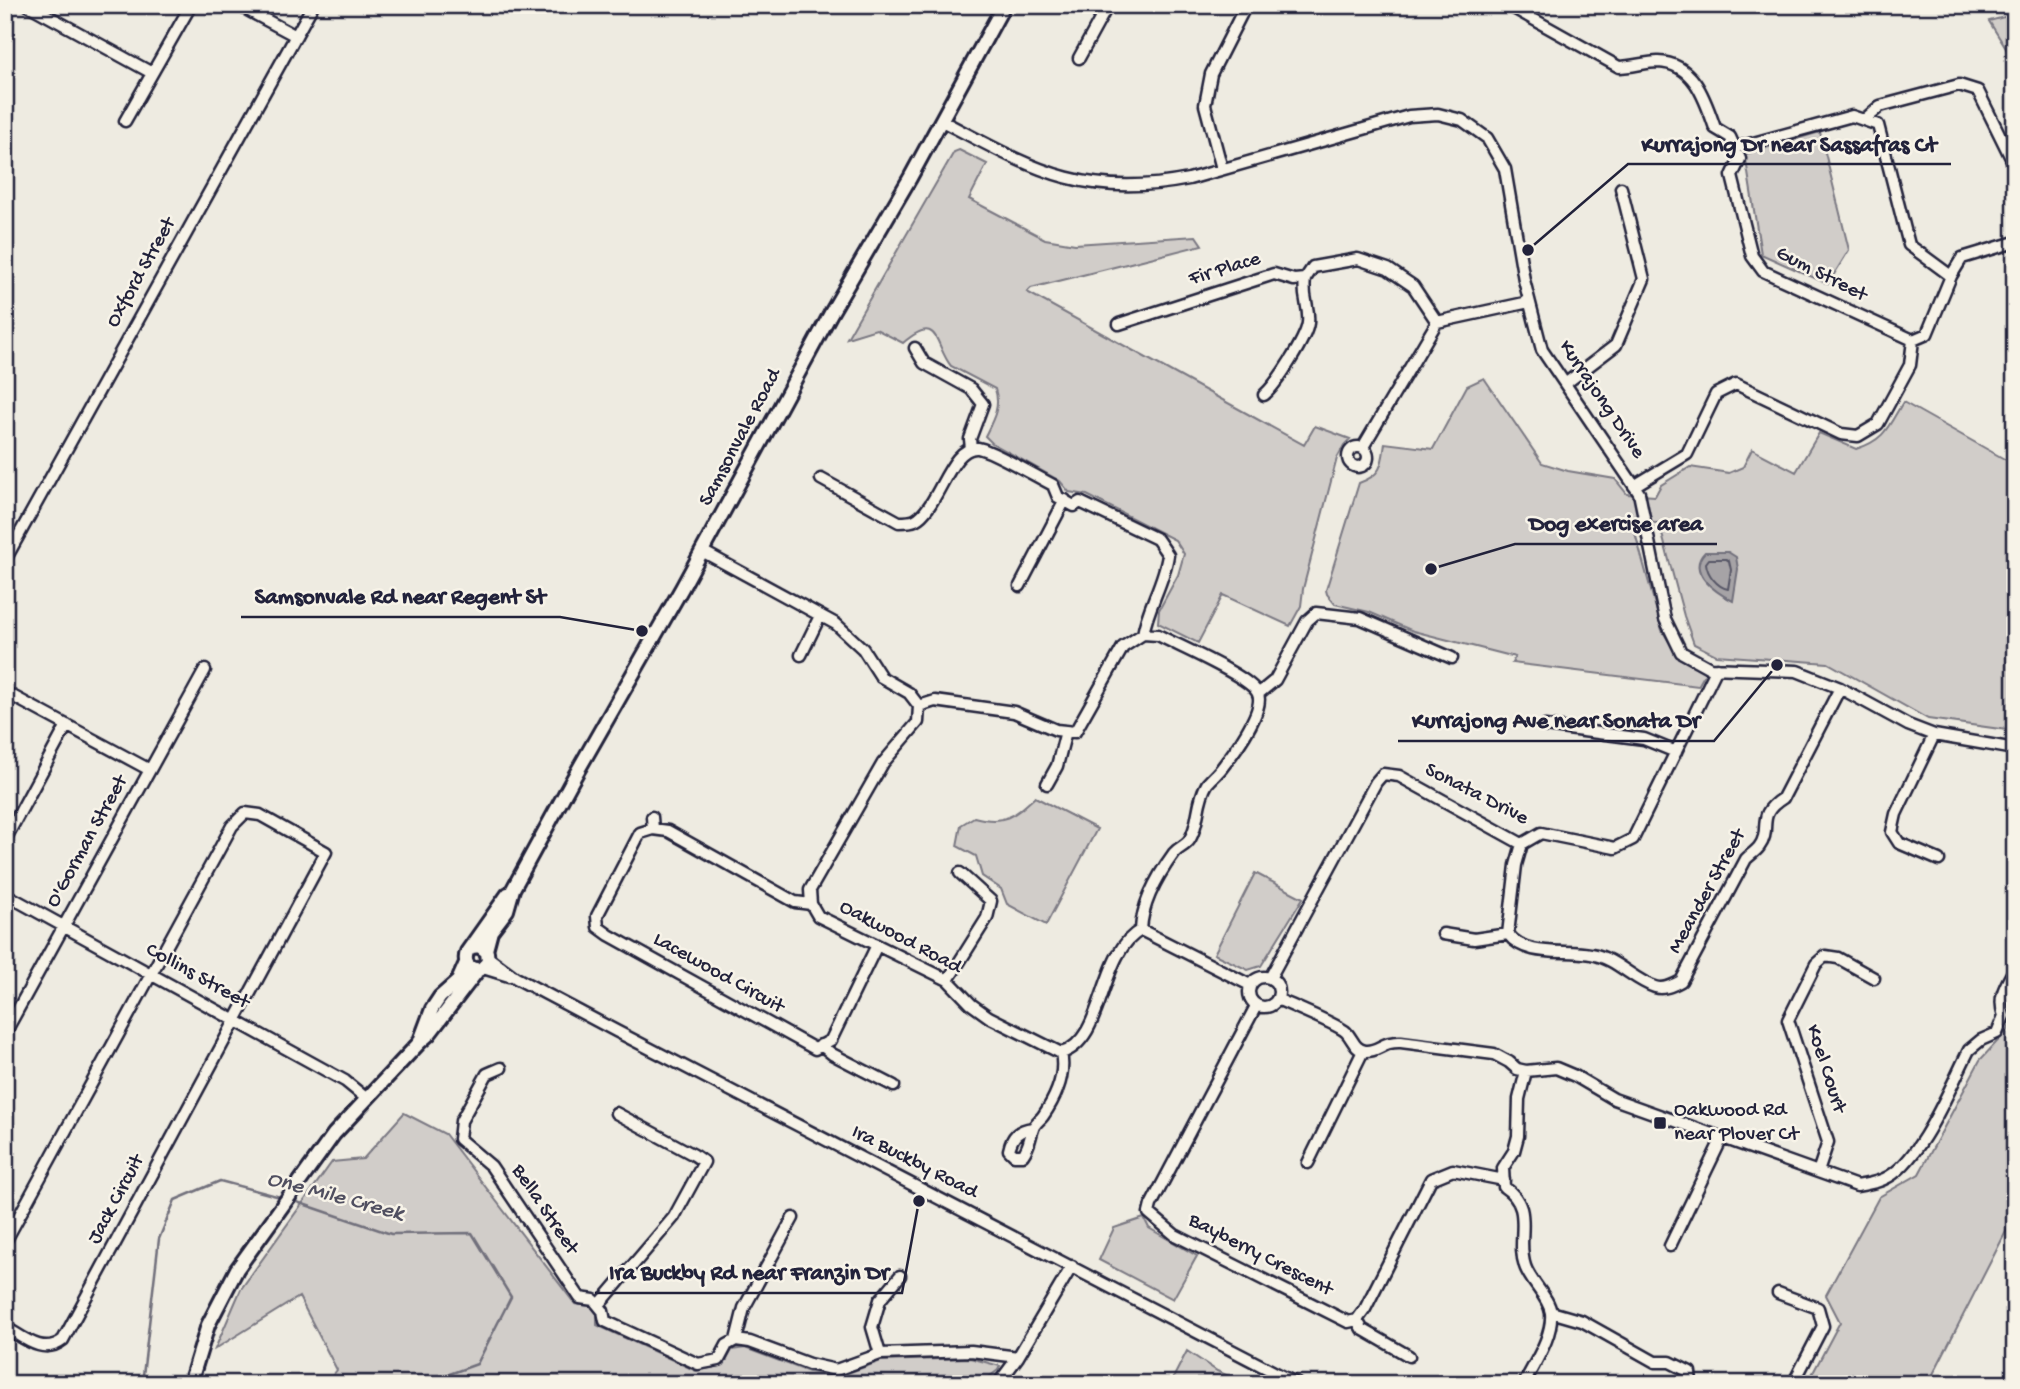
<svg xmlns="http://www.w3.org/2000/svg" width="2020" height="1389" viewBox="0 0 2020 1389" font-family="'Gochi Hand',sans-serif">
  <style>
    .green { fill: #d1cdc9; stroke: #7a7882; stroke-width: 2 }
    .water { fill: #a6a3a6; stroke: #716f7b; stroke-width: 2 }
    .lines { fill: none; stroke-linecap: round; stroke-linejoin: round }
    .shore { stroke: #575666; stroke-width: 2 }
    .stream { stroke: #716f7b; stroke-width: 2.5 }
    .minor-casing { stroke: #22223b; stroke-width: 15 }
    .major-casing { stroke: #22223b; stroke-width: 18 }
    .minor { stroke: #f7f3e8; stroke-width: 10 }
    .major { stroke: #f7f3e8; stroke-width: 12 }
    .poi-dot { fill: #22223b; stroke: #f7f3e8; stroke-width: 2.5 }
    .labels { text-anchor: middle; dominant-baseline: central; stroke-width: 5; stroke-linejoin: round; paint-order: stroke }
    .street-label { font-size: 21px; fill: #22223b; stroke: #f7f3e8 }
    .poi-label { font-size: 21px; fill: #22223b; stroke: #f7f3e8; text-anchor: start }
    .water-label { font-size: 23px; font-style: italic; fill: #504f60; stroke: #f7f3e8 }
    .leader { fill: none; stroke: #22223b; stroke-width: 2.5 }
    .callout-dot { fill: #22223b; stroke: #f7f3e8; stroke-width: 2.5 }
    .callout-label { font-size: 23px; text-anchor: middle; font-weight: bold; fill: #22223b; stroke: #f7f3e8; stroke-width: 5; stroke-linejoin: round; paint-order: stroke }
  </style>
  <rect width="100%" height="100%" fill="#eeebe1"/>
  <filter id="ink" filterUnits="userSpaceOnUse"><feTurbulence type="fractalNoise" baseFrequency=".0143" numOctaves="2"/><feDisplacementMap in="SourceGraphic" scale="14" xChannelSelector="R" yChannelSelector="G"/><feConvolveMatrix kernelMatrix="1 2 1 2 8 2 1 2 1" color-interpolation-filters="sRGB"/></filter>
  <g filter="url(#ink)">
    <path class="green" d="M2015 14V63L1989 21Z
      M1820 132 1849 250 1828 284 1761 254 1745 154Z
      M959 150 987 164 969 199 1045 239 1075 244 1196 236 1202 245 1031 288 1027 292 1304 445 1315 426 1350 439 1344 445 1337 458 1303 589 1301 606 1290 626 1223 595 1198 643 1158 623 1159 610 1178 575 1184 554 1175 540 1087 495 1069 492 1060 481 992 443 985 436C993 420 1001 407 995 389L951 366C934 345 940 312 903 343L876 329 847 338 954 152Z
      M1484 378 1542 463 1568 471 1615 479 1627 494 1655 496 1661 485 1690 467 1729 473 1743 467 1752 449 1796 472 1819 433 1856 449C1885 440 1888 427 1903 402L2015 465V731L1928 719 1828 663 1716 655 1694 644 1684 616 1659 523 1632 522 1662 630 1679 658 1706 672 1698 686 1512 663 1515 657 1413 631 1369 612 1335 604 1327 594 1326 590 1359 483C1382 475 1382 465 1385 443L1433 449 1467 386Z
      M1035 797 1097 829 1046 925 1007 904 1001 889 982 876 976 856 957 846 961 825 974 817C1004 825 1013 817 1035 797Z
      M1255 873 1303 898 1261 966 1248 970 1214 954Z
      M2015 1010V1214L1928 1384H1807L1840 1322 1826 1295 1879 1197 1919 1174 1980 1060 2008 1030Z
      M404 1113 445 1134 575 1304 591 1306 597 1314V1325L696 1371 724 1365 732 1350 745 1348 809 1372 837 1377 881 1361 970 1358 1000 1366 998 1370 980 1384H326L337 1370 299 1297 215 1349 241 1289 332 1162 363 1159Z
      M1144 1218 1149 1228 1197 1256 1173 1299 1099 1260 1114 1228Z
      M1187 1351 1217 1371 1247 1384H1170Z"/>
    <path class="water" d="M1705 552H1728L1736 557 1738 569 1733 601C1717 593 1685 572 1705 552Z"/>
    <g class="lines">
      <path class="shore" d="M1709 559H1726L1729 561 1731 570 1728 589C1717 587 1707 574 1706 563Z"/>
      <path class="stream" d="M2005 5 2015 18
        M291 1200 391 1234 472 1233 511 1297 477 1364 422 1384
        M142 1384 159 1239 175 1200 220 1181 284 1198"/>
      <g class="minor-casing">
        <path id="minor" d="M28 5 152 73
          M238 5 296 36
          M1508 5 1619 67C1632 67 1646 62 1658 62 1694 63 1705 99 1715 128L1730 137 1740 159 1732 176 1752 256 1763 271 1913 340 1927 334 1951 276 1962 258 2015 242
          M1079 58 1108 5
          M1864 120 1880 106 1959 85 1978 91 2015 166
          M125 121 191 5
          M942 121C1032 168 1083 200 1189 179L1409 116 1438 114 1462 120 1487 138 1505 169 1524 280 1542 350 1639 493 1665 619 1681 652 1710 668 1797 671 1840 688 1908 725 1934 735 2015 749
          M1735 148 1852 116 1878 125 1909 245 1951 276
          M1222 169 1205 105 1211 74 1246 5
          M1119 324 1274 274 1294 280 1305 279 1313 267 1358 259 1388 269 1413 286 1437 322
          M915 348 924 363 971 389 983 404 970 439 971 449
          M1565 384 1616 345 1644 279 1621 188
          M1264 395C1276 385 1306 339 1308 323 1310 307 1302 298 1305 279
          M1348 457a10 10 0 1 1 20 0a10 10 0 1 1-20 0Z
          M1363 447 1437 322 1529 302
          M821 479 899 522C905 522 911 522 915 520 939 508 950 445 978 448 992 450 1037 477 1053 485L1058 497 1074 506 1080 502 1157 539 1168 555C1164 583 1148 606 1143 634
          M1634 486 1687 454 1716 394 1736 384 1841 434 1858 436 1878 424 1910 365 1913 340
          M702 551 836 624 863 649 881 677 909 693 919 706 918 722 883 763 810 890 811 904 818 916 948 980 971 1004 989 1017 1061 1053C1106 1040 1098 953 1141 930L1250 985
          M5 560 313 5
          M1020 586 1065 500
          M801 655 820 616
          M5 692 150 770
          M1258 694 1275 680 1307 621 1316 613 1360 618 1452 658
          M919 706 935 701 1014 712 1056 730 1075 732 1123 647 1143 634
          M1545 726 1644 739 1676 752
          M1934 735 1896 814 1892 832 1899 843 1939 860
          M1047 784 1057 766 1066 731
          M652 817 653 829
          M5 840 67 725
          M1522 844 1516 865 1508 934C1526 958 1564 949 1591 954 1616 958 1633 980 1655 987 1664 990 1673 985 1681 981L1746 859C1750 855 1756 851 1759 847 1773 828 1754 816 1783 798L1840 688
          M5 894 345 1081 367 1099
          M811 904 795 902 668 831 653 829 640 833 597 916 598 927 609 935 815 1049 831 1040 877 945
          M1141 930C1142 902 1158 875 1174 853 1179 847 1186 846 1190 839 1200 822 1196 802 1207 784 1211 779 1217 774 1221 769 1232 755 1265 711 1258 694 1252 677 1176 645 1158 635L1143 634
          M1443 934 1474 939 1508 934
          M489 958 516 978 616 1031 1297 1384
          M483 968 509 976
          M1249 992a15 15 0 1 1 30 0a15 15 0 1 1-30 0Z
          M1270 978 1376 782 1383 774 1399 776 1522 844 1541 833 1615 848 1633 839 1717 668
          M948 980 987 918 991 901 960 873
          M1277 999C1290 1005 1339 1025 1346 1032 1353 1039 1354 1049 1365 1051 1379 1052 1382 1041 1401 1042L1494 1054 1509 1062 1517 1069 1526 1071 1556 1068 1575 1076 1614 1099 1857 1186C1866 1184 1876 1183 1884 1179 1920 1164 1951 1085 1969 1050L1981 1040 1997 1033 2004 1016C1997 996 2006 985 2015 968
          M1256 1006 1151 1205 1149 1213 1175 1235 1348 1322 1357 1320 1365 1309 1431 1179 1453 1170 1504 1180
          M5 1033 205 670
          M821 1045 832 1054 894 1086
          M501 1068 487 1074 461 1121 459 1139 491 1166 580 1298 594 1300 603 1311 605 1321 698 1364 719 1360 727 1345 736 1340 750 1342 809 1364 836 1370 880 1354 971 1351 1018 1357
          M1033 1128C1018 1130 1012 1136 1009 1150L1014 1155H1023C1030 1145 1029 1140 1033 1129 1034 1124 1040 1120 1043 1116 1056 1097 1066 1075 1061 1053
          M1308 1163 1363 1051
          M1818 1172 1828 1142 1788 1020 1816 964 1825 956 1838 958 1874 978
          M5 1242 232 826 245 813 260 815 326 852 63 1340C43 1356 23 1337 5 1327
          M1670 1246 1722 1138
          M1778 1293 1818 1308 1823 1326 1793 1384
          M599 1305 674 1217 704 1162 694 1155 616 1113
          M1551 1312 1582 1321 1655 1362H1670L1690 1372 1691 1384
          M1357 1320 1362 1329 1409 1356
          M736 1340 744 1308 793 1218
          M880 1354 872 1327 880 1300 900 1276
          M998 1384 1018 1357 1072 1266
          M1524 1384C1534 1363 1553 1337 1551 1313 1549 1297 1530 1282 1525 1266 1515 1237 1536 1208 1504 1187L1503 1168 1514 1151 1518 1136 1519 1099 1526 1071"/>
      </g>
      <g class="major-casing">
        <path id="major" d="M472 947 479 946 487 952 488 962 481 969C470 971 463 963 467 952L508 894
          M486 950 491 931 507 910 513 889 573 779 682 588 831 313 910 178 1004 5
          M420 1041 432 1009 440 997 458 981 466 963
          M190 1384 208 1325 237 1269 334 1134 420 1042 429 1034 478 970"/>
      </g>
      <use href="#minor" class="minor"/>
      <use href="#major" class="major"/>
    </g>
  </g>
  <rect class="poi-dot" x="1653" y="1116" width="14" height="14" rx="3.5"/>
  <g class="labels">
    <g class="street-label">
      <text transform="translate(1225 270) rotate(-17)">Fir Place</text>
      <text transform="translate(142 273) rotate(-61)">Oxford Street</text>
      <text transform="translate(1821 275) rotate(27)">Gum Street</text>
      <text transform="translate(1601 400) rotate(56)">Kurrajong Drive</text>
      <text transform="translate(741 438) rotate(-62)">Samsonvale Road</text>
      <text transform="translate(1476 795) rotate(27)">Sonata Drive</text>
      <text transform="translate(88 842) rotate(-61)">O'Gorman Street</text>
      <text transform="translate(1708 892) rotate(-61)">Meander Street</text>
      <text transform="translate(900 938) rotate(28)">Oakwood Road</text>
      <text transform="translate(718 974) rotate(29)">Lacewood Circuit</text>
      <text transform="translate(197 977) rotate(29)">Collins Street</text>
      <text transform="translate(1825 1069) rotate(72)">Koel Court</text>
      <text transform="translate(914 1163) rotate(27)">Ira Buckby Road</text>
      <text transform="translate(117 1200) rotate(-62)">Jack Circuit</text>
      <text transform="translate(544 1210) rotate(56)">Bella Street</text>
      <text transform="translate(1260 1256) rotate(27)">Bayberry Crescent</text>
    </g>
    <g class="poi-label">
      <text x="1674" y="1111">Oakwood Rd<tspan x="1674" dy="24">near Plover Ct</tspan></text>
    </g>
    <g class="water-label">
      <text transform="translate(335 1197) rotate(15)">One Mile Creek</text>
    </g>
  </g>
  <path class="leader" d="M1528 250L1628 164H1951M1431 569L1515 544H1717M642 631L560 617H241M1777 665L1714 741H1398M919 1201L902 1293H595"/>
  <g class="callout-dot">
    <circle cx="1528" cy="250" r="7"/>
    <circle cx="1431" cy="569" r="7"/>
    <circle cx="642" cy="631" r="7"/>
    <circle cx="1777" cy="665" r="7"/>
    <circle cx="919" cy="1201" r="7"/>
  </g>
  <g class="callout-label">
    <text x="1789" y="151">Kurrajong Dr near Sassafras Ct</text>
    <text x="1616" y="530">Dog exercise area</text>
    <text x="400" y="603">Samsonvale Rd near Regent St</text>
    <text x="1556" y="727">Kurrajong Ave near Sonata Dr</text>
    <text x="749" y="1279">Ira Buckby Rd near Franzin Dr</text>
  </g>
  <rect width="2020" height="1389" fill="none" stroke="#f7f3e8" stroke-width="28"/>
  <rect x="14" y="14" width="1992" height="1361" fill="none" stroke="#22223b" stroke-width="2.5" filter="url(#ink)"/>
</svg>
